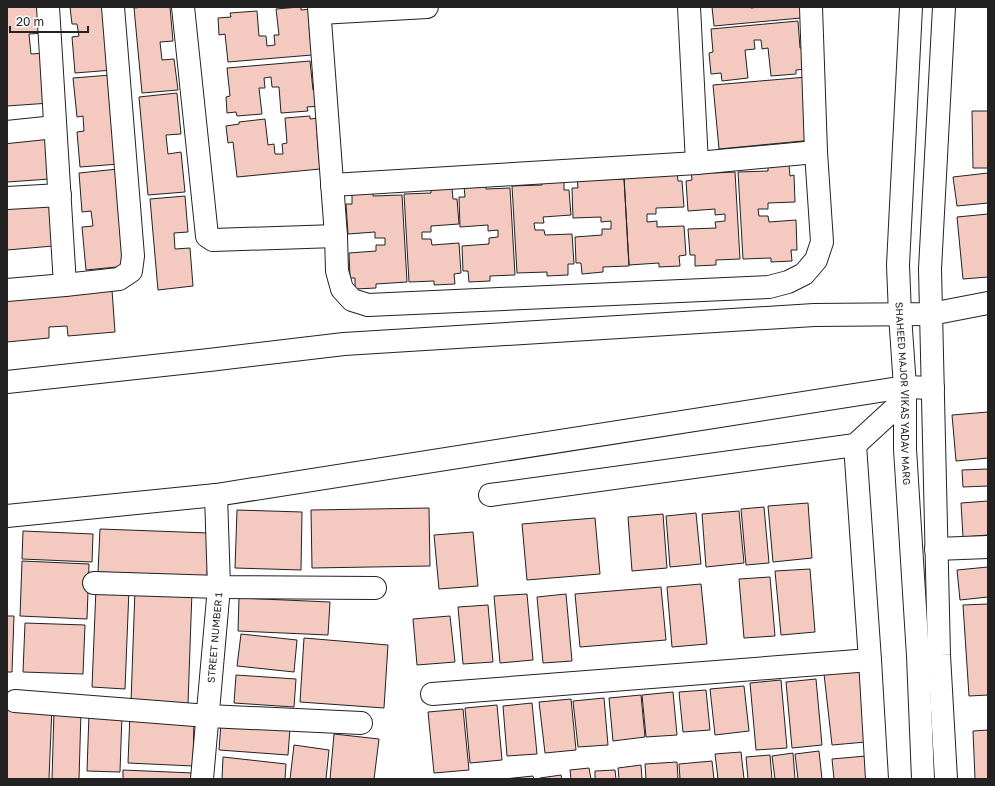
<svg xmlns="http://www.w3.org/2000/svg" width="995" height="786" viewBox="0 0 995 786" font-family="'Golos Text',sans-serif">
  <style>
    .building { fill: #f3c9c0; stroke: #222 }
    .lines { fill: none; stroke-linecap: round; stroke-linejoin: round }
    .street-casing { stroke: #222; stroke-width: 24 }
    .secondary-casing { stroke: #222; stroke-width: 24 }
    .street { stroke: #fff; stroke-width: 22 }
    .secondary { stroke: #fff; stroke-width: 22 }
    .labels { text-anchor: middle; dominant-baseline: central; stroke-width: 3; stroke-linejoin: round; paint-order: stroke }
    .street-label { font-size: 10px; fill: #222; stroke: #fff }
  </style>
  <rect width="100%" height="100%" fill="#fff"/>
  <path class="building" d="M7 7H42L44 33 29 34 31 54 46 53 50 103 7 106Z
    M70 7H107L113 70 75 73 72 37 79 36 77 24H72Z
    M144 7H170L173 41 160 42 162 60 174 59 178 90 142 93 134 8Z
    M299 7H301V10L311 9 312 26H309L312 55 228 62 225 34 219 35 218 18 231 17 230 13 257 11 259 36H266L267 46 275 45 274 35H279L276 9Z
    M712 7H751V8L758 7H800L801 18 714 26Z
    M798 21 800 48 805 47 807 69 796 70V74L771 76 768 48 762 49 761 40H754L755 49 745 50 748 78 722 81 721 73 711 74 709 53 713 52 711 29Z
    M310 61 313 90 319 89 320 106 307 107 308 111 281 113 279 87H272L271 77 264 78 265 88H259L262 114 237 116 236 112 227 113 226 97 230 96 227 68Z
    M111 75 119 164 80 167 77 132 84 131 83 116 77 117 73 78Z
    M807 77 813 140 719 149 713 85Z
    M177 93 181 134 166 135 168 154 181 152 185 192 148 195 139 97Z
    M972 111H988V168H973Z
    M310 116V119L319 118 320 135H317L320 169 237 177 233 142 228 143 226 126 239 124V122L265 119 268 145 274 144 275 154H283L282 144 287 143 285 118Z
    M47 137 50 179 7 182V140Z
    M768 165H789L790 176 794 175 795 202 768 203V209H758L759 216H768L769 222 796 220 797 250H791L792 261 771 262V258L743 259 738 172 768 171Z
    M118 169 127 266 86 270 82 227 93 226 91 211 82 212 79 173Z
    M713 169V173L735 172 740 259 716 260V265L695 266V255H690L688 229 716 228 715 222 725 221V214L715 215V209L688 211 686 181 692 180 691 170Z
    M677 170 678 181H682L684 207 656 208V214H647V222L657 221V227L684 226 686 255 679 256 680 266 659 267V263L629 265 624 177Z
    M988 173V203L957 206 953 177Z
    M577 177H598V180L624 179 629 266 603 267V272L582 274 581 263H576L575 237 602 235V229H611V221L601 222V217L573 218 572 188H578Z
    M564 178V190H569L571 215 543 217 544 223H534L535 230H544L545 235 572 234 574 264H568V275L547 276V272L517 273 512 186 542 185V180Z
    M485 185 486 189 510 188 515 275 490 276V281L469 282 468 271H463L462 246 489 244V238L498 237V230L488 231V225L460 227 459 197H465L464 186Z
    M452 188 453 199H457L459 224 431 226V232H422V239H431L432 245 459 243 461 273 454 274 455 284 434 285V281L409 282 404 194 431 193V189Z
    M373 192V196L402 195 407 282 376 284V288L355 289V278H350L349 253 376 251V245H385V238H375V232L348 234 346 204H352V193Z
    M185 196 188 232 174 233 175 249 190 248 193 286 158 290 150 199Z
    M49 199 53 246 7 250V203Z
    M988 214V277L963 279 957 217Z
    M112 290 115 332 68 336 67 326 49 327V338L7 342V298Z
    M988 412V458L956 461 952 415Z
    M988 469V486L963 487 962 470Z
    M988 501V535L963 537 961 503Z
    M808 503 812 558 773 562 768 506Z
    M764 507 769 563 746 565 741 509Z
    M429 508 430 566 312 568 311 510Z
    M237 510 302 512 301 570 235 568Z
    M739 511 744 563 706 567 702 514Z
    M696 513 701 564 670 567 666 516Z
    M663 514 667 568 632 571 628 517Z
    M595 518 600 574 527 580 522 524Z
    M100 529 209 533 207 576 98 572Z
    M23 531 93 534 92 562 22 559Z
    M473 532 478 586 439 589 434 535Z
    M22 561 89 564 87 619 20 616Z
    M988 567V597L960 600 957 570Z
    M810 569 815 632 781 635 775 571Z
    M770 577 775 636 744 638 739 579Z
    M701 584 707 644 672 647 667 587Z
    M661 587 666 640 580 647 575 594Z
    M96 588 129 589 125 689 92 687Z
    M135 589 192 591 188 704 131 702Z
    M527 594 533 660 500 663 494 596Z
    M566 594 572 661 543 663 537 597Z
    M239 598 330 602 328 635 238 631Z
    M988 604V695L969 696 963 605Z
    M488 605 493 662 463 664 458 607Z
    M7 616H14L12 672H7Z
    M450 616 455 662 417 665 413 619Z
    M25 623 85 625 83 674 23 672Z
    M241 634 297 640 294 672 237 666Z
    M304 638 388 645 384 708 300 702Z
    M860 671 866 742 832 745 824 674Z
    M236 675 296 679 294 707 234 703Z
    M816 679 822 745 792 748 786 682Z
    M781 680 787 748 756 750 750 683Z
    M744 686 749 731 715 735 710 689Z
    M706 690 710 730 683 732 679 692Z
    M673 692 677 735 646 737 642 695Z
    M641 695 645 737 613 741 609 698Z
    M604 698 608 745 578 747 573 701Z
    M571 699 576 750 545 753 539 702Z
    M532 703 537 754 507 756 503 706Z
    M7 705 52 707 49 779H7Z
    M497 705 502 760 470 763 465 708Z
    M463 709 469 770 434 773 428 712Z
    M54 711 81 712 79 779H52Z
    M130 713 194 716 193 766 128 763Z
    M89 714 122 715 120 772 87 771Z
    M221 723 290 728 288 755 219 750Z
    M988 730V779H975L973 731Z
    M334 734 379 739 374 779H330Z
    M294 745 329 750 326 779H290Z
    M819 751 822 779H798L795 754Z
    M741 752 744 779H718L715 754Z
    M793 753 795 779H775L772 756Z
    M770 755 772 779H748L746 757Z
    M866 756 868 779H834L832 759Z
    M223 757 286 764 285 779H222Z
    M712 761 714 779H680L679 764Z
    M677 762 678 779H646L645 764Z
    M641 765 642 779H619L618 768Z
    M589 768 591 779H571L570 770Z
    M123 770 193 773V779H123Z
    M615 770 616 779H595V771Z
    M561 775 562 779H540V778Z
    M533 776 534 779H504Z"/>
  <g class="lines">
    <g class="street-casing">
      <g id="street">
        <path d="M48 7 65 285"/>
        <path d="M183 7 207 236 213 240 336 236"/>
        <path d="M319 7 336 236 337 271 342 289 352 300 368 305 769 287 788 282 804 274 816 260 822 242 816 152 811 7"/>
        <path d="M689 7 697 163"/>
        <path d="M320 13 427 7"/>
        <path d="M7 132 55 127"/>
        <path d="M332 185 697 163 816 152"/>
        <path d="M7 198 60 195"/>
        <path d="M7 290 65 285 119 279 131 271 133 256 113 7"/>
        <path d="M7 382 209 360 344 344 814 315 931 314 988 303"/>
        <path d="M855 445 870 660 877 779"/>
        <path d="M490 495 855 445 905 399"/>
        <path d="M7 516 216 495 905 387 933 388"/>
        <path d="M936 549 988 547"/>
        <path d="M94 583 219 587 375 588"/>
        <path d="M432 694 870 660"/>
        <path d="M15 701 208 716 361 723"/>
        <path id="s1" d="M202 779 219 587 216 495"/>
      </g>
    </g>
    <g class="secondary-casing">
      <g id="secondary">
        <path id="s2" d="M911 7 898 265 900 315 905 387V449L918 656 923 779"/>
        <path d="M944 7 930 269 939 655 946 779"/>
      </g>
    </g>
    <use href="#street" class="street"/>
    <use href="#secondary" class="secondary"/>
  </g>
  <g class="labels">
    <g class="street-label">
      <text stroke="none"><textPath href="#s2" startOffset="387">SHAHEED MAJOR VIKAS YADAV MARG</textPath></text>
      <text stroke="none"><textPath href="#s1" startOffset="142">STREET NUMBER 1</textPath></text>
    </g>
  </g>
  <rect width="995" height="786" fill="none" stroke="#222222" stroke-width="16"/>
  <path d="M10 26v6h78v-6" fill="none" stroke="#222222" stroke-width="2"/>
  <text x="16" y="26" font-size="12" fill="#222222" stroke="#ffffff" stroke-width="3" paint-order="stroke">20 m</text>
</svg>
